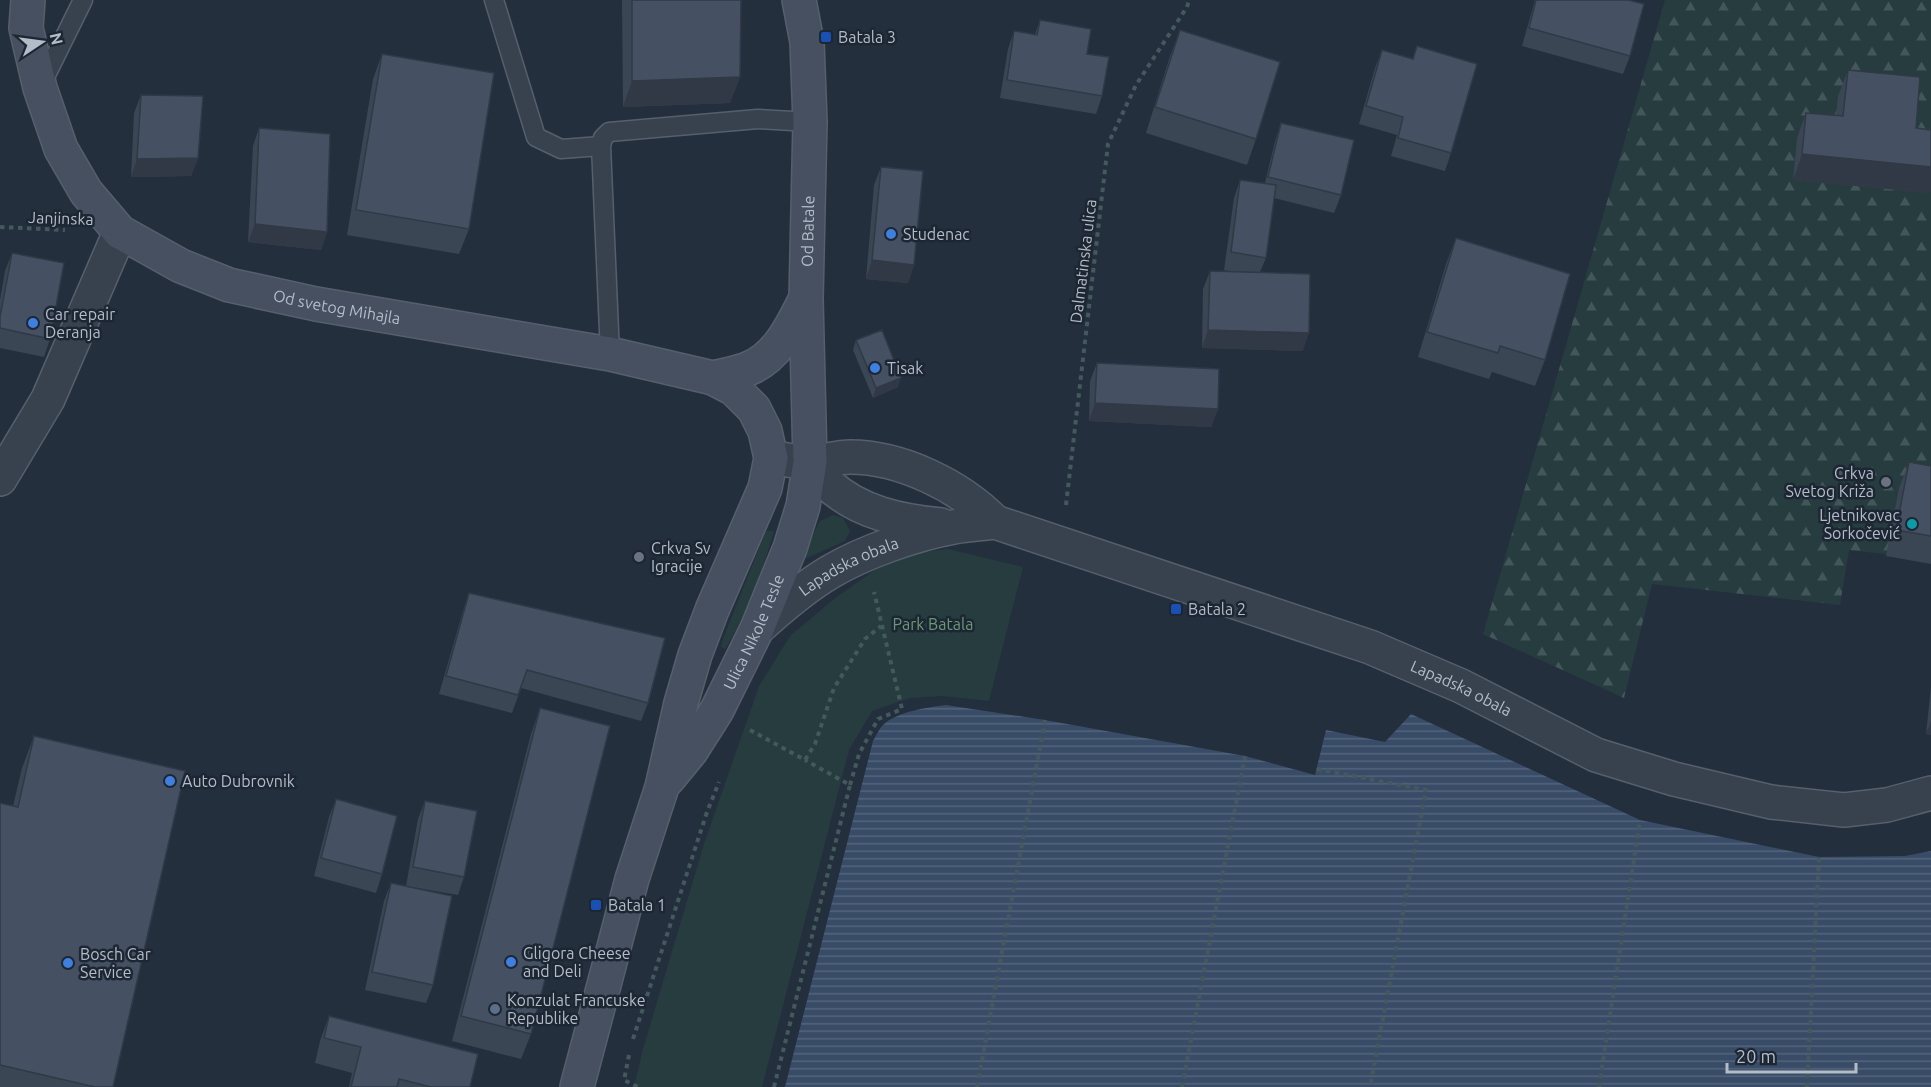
<svg xmlns="http://www.w3.org/2000/svg" width="1931" height="1087" viewBox="0 0 1931 1087" font-family="Ubuntu,sans-serif">
  <style>
    .green { fill: #263c3f }
    .forest { fill: url(#forest-firs) }
    .water { fill: url(#water-rules) }
    .lines { fill: none; stroke-linecap: round; stroke-linejoin: round }
    .lane-casing { stroke: #565f6c; stroke-width: 21 }
    .street-casing { stroke: #565f6c; stroke-width: 36 }
    .secondary-casing { stroke: #565f6c; stroke-width: 36 }
    .path { stroke: #44595c; stroke-width: 4; stroke-dasharray: 4.5 4.5; stroke-linecap: butt }
    .lane { stroke: #38414e; stroke-width: 18 }
    .street { stroke: #38414e; stroke-width: 33 }
    .secondary { stroke: #465061; stroke-width: 33 }
    .wall { fill: #3b4654 }
    .shaded-wall { fill: #303945 }
    .building { fill: #455162; stroke: #303945; stroke-width: 1.5 }
    .transit-dot { fill: #1a4fb4; stroke: #1d2633; stroke-width: 2 }
    .shop-dot { fill: #3f7fe0; stroke: #1d2633; stroke-width: 2 }
    .worship-dot { fill: #6b7280; stroke: #1d2633; stroke-width: 2 }
    .culture-dot { fill: #0f9aa8; stroke: #1d2633; stroke-width: 2 }
    .service-dot { fill: #5c6f8a; stroke: #1d2633; stroke-width: 2 }
    .labels { text-anchor: middle; dominant-baseline: central; stroke-width: 5; stroke-linejoin: round; paint-order: stroke }
    .poi-label { font-size: 16px; fill: #b4bcc9; stroke: #1d2633; text-anchor: start }
    .street-label { font-size: 16px; fill: #b4bcc9; stroke: #1d2633 }
    .park-label { font-size: 16px; fill: #6b9a76; stroke: #1d2633 }
  </style>
  <defs>
    <pattern id="forest-firs" width="22" height="20" patternUnits="userSpaceOnUse" patternTransform="scale(1.5)"><rect width="22" height="20" fill="#263c3f"/><path d="M5 1l3.5 6h-7zM16 11l3.5 6h-7z" fill="#435659"/></pattern>
    <pattern id="water-rules" width="6" height="5" patternUnits="userSpaceOnUse" patternTransform="scale(1.5)"><rect width="6" height="5" fill="#394c67"/><path d="M0 2.5h6" fill="none" stroke="#53647b"/></pattern>
  </defs>
  <rect width="100%" height="100%" fill="#242f3e"/>
  <path class="green" d="M833 515 843 518 850 531 845 541 800 561 820 521Z
    M766 531H774C762 572 748 613 725 649L721 647 724 636Z
    M948 549 1023 567 989 701 942 696 910 698 872 711 849 750 762 1087H634L643 1049 704 844 759 686 790 636 834 599 883 564 914 553Z"/>
  <path class="forest" d="M1665 0H1931V559L1849 550 1840 605 1652 584 1624 698 1483 634Z"/>
  <path class="water" d="M946 705 1045 720 1245 756 1315 775 1326 730 1385 742 1411 714 1640 820 1819 857 1905 856 1931 851V1087H785L873 741C876 736 879 729 883 725 896 712 928 707 946 705Z"/>
  <g class="lines">
    <g class="lane-casing">
      <path id="lane" d="M494 0 536 137 561 149 601 146
        M40 87 83 0
        M610 354 601 146 603 138 609 132 758 119 810 122"/>
    </g>
    <g class="street-casing">
      <g id="street">
        <path d="M771 458C785 459 800 463 813 462 825 461 838 457 850 457 901 457 960 486 995 522"/>
        <path d="M810 462C816 469 822 477 828 484 859 513 901 521 941 525"/>
        <path d="M0 479 48 399 120 232"/>
        <path id="s1" d="M757 629C780 608 803 588 830 572 864 552 915 534 954 527 968 524 982 524 995 522L1370 647 1461 686 1596 755 1674 779 1771 802 1844 810 1887 805 1931 793"/>
      </g>
    </g>
    <g class="secondary-casing">
      <g id="secondary">
        <path id="s2" d="M28 0 26 28 40 88 61 149 86 192 120 232 181 266 229 285 316 304 610 354 713 378 734 389 754 409 765 431 771 458 765 488 712 610 695 655 681 703 662 787 632 879 577 1087"/>
        <path d="M713 378C725 375 739 373 750 368 778 356 792 326 805 300"/>
        <path id="s3" d="M668 779 691 751 717 710 757 629 790 548 803 506 810 462 806 299 810 122 807 42 799 0"/>
      </g>
    </g>
    <path class="path" d="M0 227 65 230
      M1066 505 1108 144 1136 85 1187 7 1189 0
      M750 730 805 760 815 744 834 688 865 639 881 626
      M1317 769 1426 790 1370 1087
      M850 785 859 754 878 719 902 709 874 592
      M633 1039 707 812 719 782
      M629 1055 624 1080 638 1087
      M774 1087 850 785 805 760
      M977 1087 1045 720
      M1182 1087 1245 756
      M1599 1087 1640 820
      M1807 1087 1819 857"/>
    <use href="#lane" class="lane"/>
    <use href="#street" class="street"/>
    <use href="#secondary" class="secondary"/>
  </g>
  <path class="wall" d="M622 0H741L740 77 730 103 623 107Z
    M1535 0H1628L1630 56 1623 74 1522 46Z
    M1040 20 1087 54 1102 96 1096 114 1000 98 1008 49 1014 31 1035 34Z
    M1180 30 1256 139 1247 165 1146 133 1170 56Z
    M1417 46 1451 153 1445 171 1391 156 1397 135 1359 124 1375 68 1382 50 1413 59Z
    M382 54 469 229 459 254 347 235 373 79Z
    M1848 70 1916 128 1931 130V193L1793 180 1797 138 1806 113 1836 115 1838 96Z
    M141 95 198 158 191 176 131 177 134 113Z
    M1281 123 1341 195 1334 213 1274 198 1266 258 1260 272 1303 351 1202 348 1203 289 1210 271H1229L1224 270 1234 198 1240 180 1265 183 1275 141Z
    M259 128 327 232 321 250 248 242 253 146Z
    M881 167 914 265 908 283 866 279 874 185Z
    M1456 238 1545 360 1535 386 1492 372 1489 379 1418 357 1446 264Z
    M12 253 50 339 44 357 0 348V300L5 271Z
    M856 340 898 387 873 398 853 350Z
    M1097 363 1218 409 1211 427 1089 421 1090 381Z
    M1909 462 1931 466V564L1886 556 1899 488Z
    M469 593 648 703 641 721 521 688 512 713 439 694 463 611Z
    M1931 687V735L1926 734Z
    M540 708 531 1034 521 1059 452 1041 531 734Z
    M34 736 113 1087H0V803L13 806 22 768Z
    M336 799 382 874 376 893 314 876 329 817Z
    M425 801 464 877 458 895 406 886 418 819Z
    M391 883 433 985 426 1003 365 990 384 901Z
    M329 1016 470 1087H349L352 1073 315 1063 320 1041Z"/>
  <path class="shaded-wall" d="M740 77 730 103 623 107 632 81Z
    M1802 154 1931 167V193L1793 180Z
    M198 158 191 176 131 177 137 159Z
    M255 224 327 232 321 250 248 242Z
    M872 260 914 265 908 283 866 279Z
    M1208 330 1309 333 1303 351 1202 348Z
    M901 378 898 387 873 398 876 388Z
    M1095 403 1218 409 1211 427 1089 421Z
    M1931 721V735L1926 734Z"/>
  <path class="building" d="M632 0H741L740 77 632 81Z
    M1536 0H1628L1644 4 1630 56 1529 28Z
    M1040 20 1091 29 1087 54 1109 57 1102 96 1007 80 1014 31 1037 35Z
    M1180 30 1280 62 1256 139 1155 107Z
    M1417 46 1477 64 1451 153 1398 138 1403 117 1366 106 1382 50 1413 59Z
    M382 54 494 73 469 229 356 210Z
    M1848 70 1920 77 1916 128 1931 130V167L1802 154 1806 113 1843 116Z
    M141 95 203 96 198 158 137 159Z
    M1281 123 1354 140 1341 195 1268 177Z
    M259 128 330 134 327 232 255 224Z
    M881 167 923 171 914 265 872 260Z
    M1240 180 1276 185 1266 258 1231 252Z
    M1456 238 1570 274 1545 360 1500 346 1498 353 1427 332Z
    M12 253 64 263 50 339 0 328V317Z
    M1210 271 1310 274 1309 333 1208 330Z
    M882 330 901 378 876 388 856 340Z
    M1097 363 1219 369 1218 409 1095 403Z
    M1909 462 1931 466V536L1896 530Z
    M469 593 665 638 648 703 527 670 518 695 446 676Z
    M540 708 610 726 531 1034 461 1016Z
    M34 736 185 771 113 1087H95L0 1065V803L18 807Z
    M336 799 397 816 382 874 321 858Z
    M425 801 477 811 464 877 413 867Z
    M391 883 452 896 433 985 372 972Z
    M329 1016 478 1054 470 1087H431L399 1079 397 1087H351L361 1047 324 1038Z"/>
  <g class="transit-dot">
    <rect x="820" y="31" width="12" height="12" rx="3"/>
    <rect x="1170" y="603" width="12" height="12" rx="3"/>
    <rect x="590" y="899" width="12" height="12" rx="3"/>
  </g>
  <g class="shop-dot">
    <circle cx="891" cy="234" r="6"/>
    <circle cx="33" cy="323" r="6"/>
    <circle cx="875" cy="368" r="6"/>
    <circle cx="170" cy="781" r="6"/>
    <circle cx="511" cy="962" r="6"/>
    <circle cx="68" cy="963" r="6"/>
  </g>
  <g class="worship-dot">
    <circle cx="1886" cy="482" r="6"/>
    <circle cx="639" cy="557" r="6"/>
  </g>
  <circle class="culture-dot" cx="1912" cy="524" r="6"/>
  <circle class="service-dot" cx="495" cy="1009" r="6"/>
  <g class="labels">
    <g class="poi-label">
      <text x="838" y="37">Batala 3</text>
      <text x="903" y="234">Studenac</text>
      <text x="45" y="314">Car repair<tspan x="45" dy="18">Deranja</tspan></text>
      <text x="887" y="368">Tisak</text>
      <text x="1874" y="473" text-anchor="end">Crkva<tspan x="1874" dy="18">Svetog Križa</tspan></text>
      <text x="1900" y="515" text-anchor="end">Ljetnikovac<tspan x="1900" dy="18">Sorkočević</tspan></text>
      <text x="651" y="548">Crkva Sv<tspan x="651" dy="18">Igracije</tspan></text>
      <text x="1188" y="609">Batala 2</text>
      <text x="182" y="781">Auto Dubrovnik</text>
      <text x="608" y="905">Batala 1</text>
      <text x="523" y="953">Gligora Cheese<tspan x="523" dy="18">and Deli</tspan></text>
      <text x="80" y="954">Bosch Car<tspan x="80" dy="18">Service</tspan></text>
      <text x="507" y="1000">Konzulat Francuske<tspan x="507" dy="18">Republike</tspan></text>
    </g>
    <g class="street-label">
      <text transform="translate(61 218) rotate(2)">Janjinska</text>
      <text stroke="none"><textPath href="#s3" startOffset="582">Od Batale</textPath></text>
      <text transform="translate(1083 261) rotate(-83)">Dalmatinska ulica</text>
      <text stroke="none"><textPath href="#s2" startOffset="488">Od svetog Mihajla</textPath></text>
      <text stroke="none"><textPath href="#s1" startOffset="112">Lapadska obala</textPath></text>
      <text stroke="none"><textPath href="#s3" startOffset="171">Ulica Nikole Tesle</textPath></text>
      <text stroke="none"><textPath href="#s1" startOffset="762">Lapadska obala</textPath></text>
    </g>
    <g class="park-label">
      <text x="933" y="624">Park Batala</text>
    </g>
  </g>
  <g transform="translate(42 42) rotate(77)" stroke="#1d2633" stroke-width="4.5" paint-order="stroke">
  <path d="M0-4.5L10 22L0 15L-10 22Z" fill="#b4bcc9"/>
  <text y="-9" font-size="16" font-weight="bold" text-anchor="middle" fill="#b4bcc9">N</text>
  </g>
  <path d="M1727 1063v9h129v-9" fill="none" stroke="#b4bcc9" stroke-width="3"/>
  <text x="1736" y="1063" font-size="18" fill="#b4bcc9" stroke="#1d2633" stroke-width="4.5" paint-order="stroke">20 m</text>
</svg>
